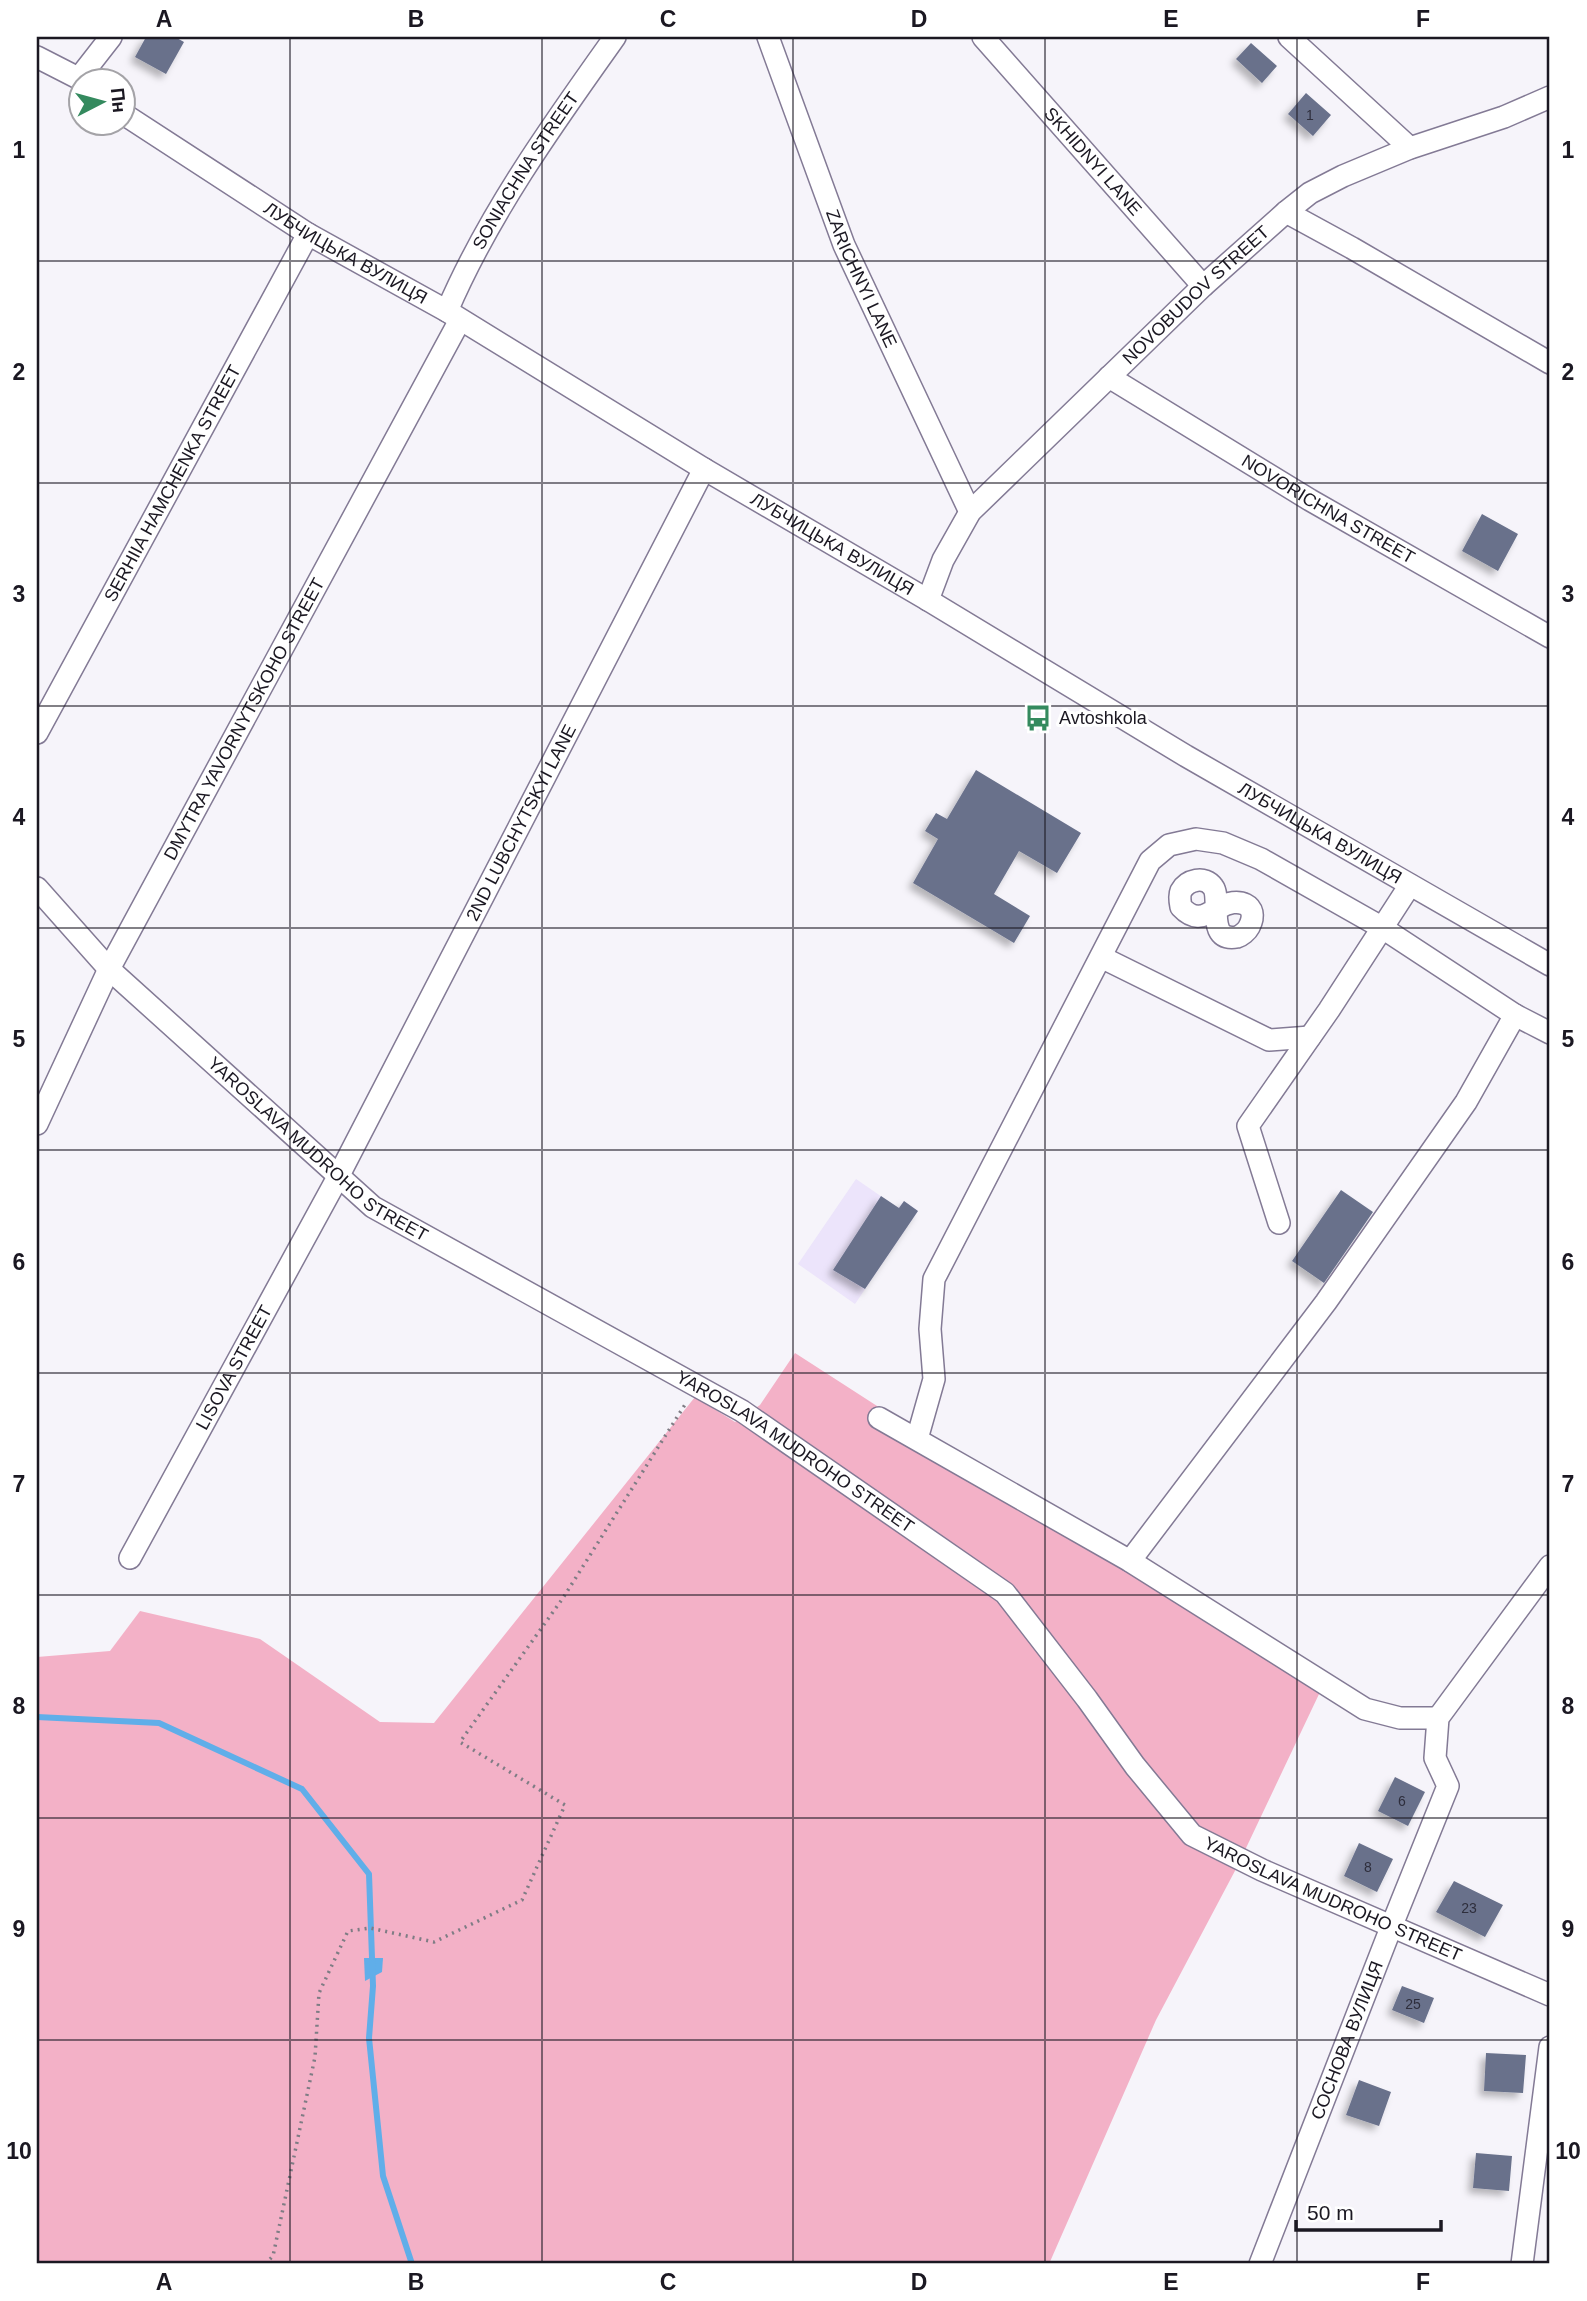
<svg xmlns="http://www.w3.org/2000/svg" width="1587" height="2301" viewBox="0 0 1587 2301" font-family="Helvetica,sans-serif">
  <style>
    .built { fill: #ece4fb }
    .green { fill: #f3b1c7 }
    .water { fill: #60aee9 }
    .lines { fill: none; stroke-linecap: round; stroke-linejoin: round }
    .stream { stroke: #60aee9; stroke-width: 6 }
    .building { fill: #69718b; filter: url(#shadow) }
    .minor-casing { stroke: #837a95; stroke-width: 24 }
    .path { stroke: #7e7c84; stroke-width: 3.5; stroke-dasharray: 2 5; stroke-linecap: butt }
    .minor { stroke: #fff; stroke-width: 21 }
    .grid { fill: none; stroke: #1b1822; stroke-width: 2; stroke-opacity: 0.55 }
    .labels { text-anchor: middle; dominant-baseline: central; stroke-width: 6; stroke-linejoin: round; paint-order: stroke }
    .number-label { font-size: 14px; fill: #2e2e3c }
    .street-label { font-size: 18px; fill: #1b1822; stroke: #fff }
    .poi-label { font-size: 18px; fill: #1b1822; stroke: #fff; text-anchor: start }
    .neatline { fill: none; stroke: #1b1822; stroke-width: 2.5 }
    .grid-label { font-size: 23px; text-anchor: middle; font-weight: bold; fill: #1b1822 }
  </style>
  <defs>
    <filter id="shadow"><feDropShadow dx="-5" dy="5" stdDeviation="3.5" flood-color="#0004"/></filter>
  </defs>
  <rect width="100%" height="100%" fill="#f6f4fa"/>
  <path class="built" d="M856 1179 898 1208 904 1201 918 1211 855 1304 798 1264Z"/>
  <path class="green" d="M795 1353 1320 1692 1237 1867 1156 2020 1049 2264H37V1657L110 1651 140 1611 260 1639 380 1722 434 1723 695 1397 735 1422 760 1405Z"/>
  <path class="water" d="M364 1958H383L382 1972 365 1981Z"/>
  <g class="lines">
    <path class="stream" d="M37 1717 159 1723 302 1789 369 1874 373 1986 369 2038 383 2176 412 2264"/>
  </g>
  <path class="building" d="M146 37H175L184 42 166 74 135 57Z
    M1251 43 1277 66 1262 83 1236 59Z
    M1306 93 1331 115 1313 136 1288 114Z
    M1482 514 1518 534 1498 571 1462 551Z
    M976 770 1081 833 1057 873 1019 851 994 894 1030 916 1014 943 913 883 938 839 925 831 936 813 947 819Z
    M1341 1190 1373 1212 1324 1283 1292 1261Z
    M881 1196 899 1208 904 1201 918 1211 865 1289 833 1270Z
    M1395 1777 1425 1792 1408 1826 1378 1811Z
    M1359 1843 1393 1859 1377 1892 1344 1876Z
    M1454 1881 1503 1905 1485 1937 1436 1912Z
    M1402 1986 1434 1998 1424 2023 1392 2010Z
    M1486 2053 1526 2055 1523 2093 1484 2091Z
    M1359 2080 1391 2092 1379 2126 1346 2115Z
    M1476 2153 1512 2156 1509 2191 1473 2188Z"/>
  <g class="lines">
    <g class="minor-casing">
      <g id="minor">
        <path id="s1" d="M768 37 844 245 970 512"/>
        <path id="s2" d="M983 37 1203 286"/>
        <path d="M1289 37 1410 148"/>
        <path d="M37 57 82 80"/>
        <path d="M79 78 111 37"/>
        <path id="s3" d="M122 113 308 234 447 311 704 469 928 600 1186 756 1550 965"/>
        <path d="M1286 212 1352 248 1550 363"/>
        <path id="s4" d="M447 311C489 213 553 124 615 37"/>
        <path id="s5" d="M1109 377 1310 500 1550 637"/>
        <path id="s6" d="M928 600 943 560 970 512 1203 286 1286 212 1310 193 1343 176 1410 148 1504 117 1550 97"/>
        <path id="s7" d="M37 733 308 234"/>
        <path id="s8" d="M37 888 109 969 373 1207 742 1411 1005 1593 1087 1699 1135 1766 1192 1835 1262 1870 1550 1995"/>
        <path d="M1215 909C1203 919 1192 919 1181 907 1180 902 1179 896 1181 891 1187 880 1205 875 1213 887 1222 899 1205 942 1237 937 1241 936 1247 931 1249 927 1261 904 1237 896 1219 908"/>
        <path d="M1101 957 1269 1040 1310 1037"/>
        <path id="s9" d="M37 1124 109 969 460 320"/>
        <path d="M1279 1223 1248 1126 1329 1010 1410 885"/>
        <path d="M879 1418 1130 1561 1365 1709 1400 1718H1438"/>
        <path d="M917 1439 934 1379 930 1329 934 1279 1150 861 1169 845 1196 839 1223 843 1261 859 1381 927 1515 1015 1550 1033"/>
        <path id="s10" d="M130 1558 338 1177 704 469"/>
        <path d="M1130 1561 1326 1302 1466 1102 1515 1015"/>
        <path id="s11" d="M1260 2264 1392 1925 1448 1786 1435 1758 1438 1718 1550 1566"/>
        <path d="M1522 2264 1550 2047"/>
      </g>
    </g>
    <path class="path" d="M265 2264 273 2256 315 2057 319 1993 348 1931 370 1928 434 1942 522 1900 565 1805 460 1742 563 1598 686 1403"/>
    <use href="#minor" class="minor"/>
  </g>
  <path class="grid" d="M290 37V2264M542 37V2264M793 37V2264M1045 37V2264M1297 37V2264M37 261H1550M37 483H1550M37 706H1550M37 928H1550M37 1150H1550M37 1373H1550M37 1595H1550M37 1818H1550M37 2040H1550"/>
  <defs>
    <g id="bus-bare" transform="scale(2.1)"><path d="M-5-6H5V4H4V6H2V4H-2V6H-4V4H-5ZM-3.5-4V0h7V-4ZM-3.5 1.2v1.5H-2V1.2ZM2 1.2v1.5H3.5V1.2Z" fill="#348a5e" stroke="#fff" stroke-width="2.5" paint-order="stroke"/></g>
  </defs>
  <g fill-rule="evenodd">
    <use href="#bus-bare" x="1038" y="718"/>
  </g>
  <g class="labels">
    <g class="number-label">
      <text x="1310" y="115">1</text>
      <text x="1402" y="1801">6</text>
      <text x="1368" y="1867">8</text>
      <text x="1469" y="1908">23</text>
      <text x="1413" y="2004">25</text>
    </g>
    <g class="street-label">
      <text stroke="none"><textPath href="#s2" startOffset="166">SKHIDNYI LANE</textPath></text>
      <text stroke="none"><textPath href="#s4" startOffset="161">SONIACHNA STREET</textPath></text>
      <text stroke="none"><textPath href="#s3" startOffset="264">ЛУБЧИЦЬКА ВУЛИЦЯ</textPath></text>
      <text stroke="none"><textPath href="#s1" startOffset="259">ZARICHNYI LANE</textPath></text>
      <text stroke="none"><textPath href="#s6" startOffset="411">NOVOBUDOV STREET</textPath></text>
      <text stroke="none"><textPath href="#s7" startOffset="284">SERHIIA HAMCHENKA STREET</textPath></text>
      <text stroke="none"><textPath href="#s5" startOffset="256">NOVORICHNA STREET</textPath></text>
      <text stroke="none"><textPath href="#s3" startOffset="831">ЛУБЧИЦЬКА ВУЛИЦЯ</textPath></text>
      <text stroke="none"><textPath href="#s9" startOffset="455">DMYTRA YAVORNYTSKOHO STREET</textPath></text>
      <text stroke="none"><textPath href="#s10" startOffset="833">2ND LUBCHYTSKYI LANE</textPath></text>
      <text stroke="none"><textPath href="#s3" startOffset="1398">ЛУБЧИЦЬКА ВУЛИЦЯ</textPath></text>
      <text stroke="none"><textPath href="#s8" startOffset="385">YAROSLAVA MUDROHO STREET</textPath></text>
      <text stroke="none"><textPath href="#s10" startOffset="217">LISOVA STREET</textPath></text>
      <text stroke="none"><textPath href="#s8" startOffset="952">YAROSLAVA MUDROHO STREET</textPath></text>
      <text stroke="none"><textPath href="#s8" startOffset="1666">YAROSLAVA MUDROHO STREET</textPath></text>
      <text stroke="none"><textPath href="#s11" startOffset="240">СОСНОВА ВУЛИЦЯ</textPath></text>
    </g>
    <g class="poi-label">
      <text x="1059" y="718">Avtoshkola</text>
    </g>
  </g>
  <rect width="1587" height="2301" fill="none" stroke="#ffffff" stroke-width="77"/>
  <g transform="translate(102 102) rotate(84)"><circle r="33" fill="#ffffff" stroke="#a4a3a7" stroke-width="2"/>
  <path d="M0-5L12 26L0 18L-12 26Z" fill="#348a5e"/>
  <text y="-10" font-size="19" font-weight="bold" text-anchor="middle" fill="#1b1822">Пн</text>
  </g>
  <path d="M1296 2220v10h145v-10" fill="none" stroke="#1b1822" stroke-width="3.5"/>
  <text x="1307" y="2220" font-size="21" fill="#1b1822" stroke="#ffffff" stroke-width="5" paint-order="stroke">50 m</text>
  <rect x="38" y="38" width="1510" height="2224" class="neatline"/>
  <g class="grid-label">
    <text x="164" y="27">A</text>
    <text x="416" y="27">B</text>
    <text x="668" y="27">C</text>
    <text x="919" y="27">D</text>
    <text x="1171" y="27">E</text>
    <text x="1423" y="27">F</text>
    <text x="19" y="158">1</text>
    <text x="1568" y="158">1</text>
    <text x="19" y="380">2</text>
    <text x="1568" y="380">2</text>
    <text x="19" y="602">3</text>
    <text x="1568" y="602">3</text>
    <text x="19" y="825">4</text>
    <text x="1568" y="825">4</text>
    <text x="19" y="1047">5</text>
    <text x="1568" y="1047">5</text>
    <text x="19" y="1270">6</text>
    <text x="1568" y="1270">6</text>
    <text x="19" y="1492">7</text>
    <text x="1568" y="1492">7</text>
    <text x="19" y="1714">8</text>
    <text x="1568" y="1714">8</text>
    <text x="19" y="1937">9</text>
    <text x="1568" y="1937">9</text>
    <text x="19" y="2159">10</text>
    <text x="1568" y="2159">10</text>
    <text x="164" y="2290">A</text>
    <text x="416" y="2290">B</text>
    <text x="668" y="2290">C</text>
    <text x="919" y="2290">D</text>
    <text x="1171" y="2290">E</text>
    <text x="1423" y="2290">F</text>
  </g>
</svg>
